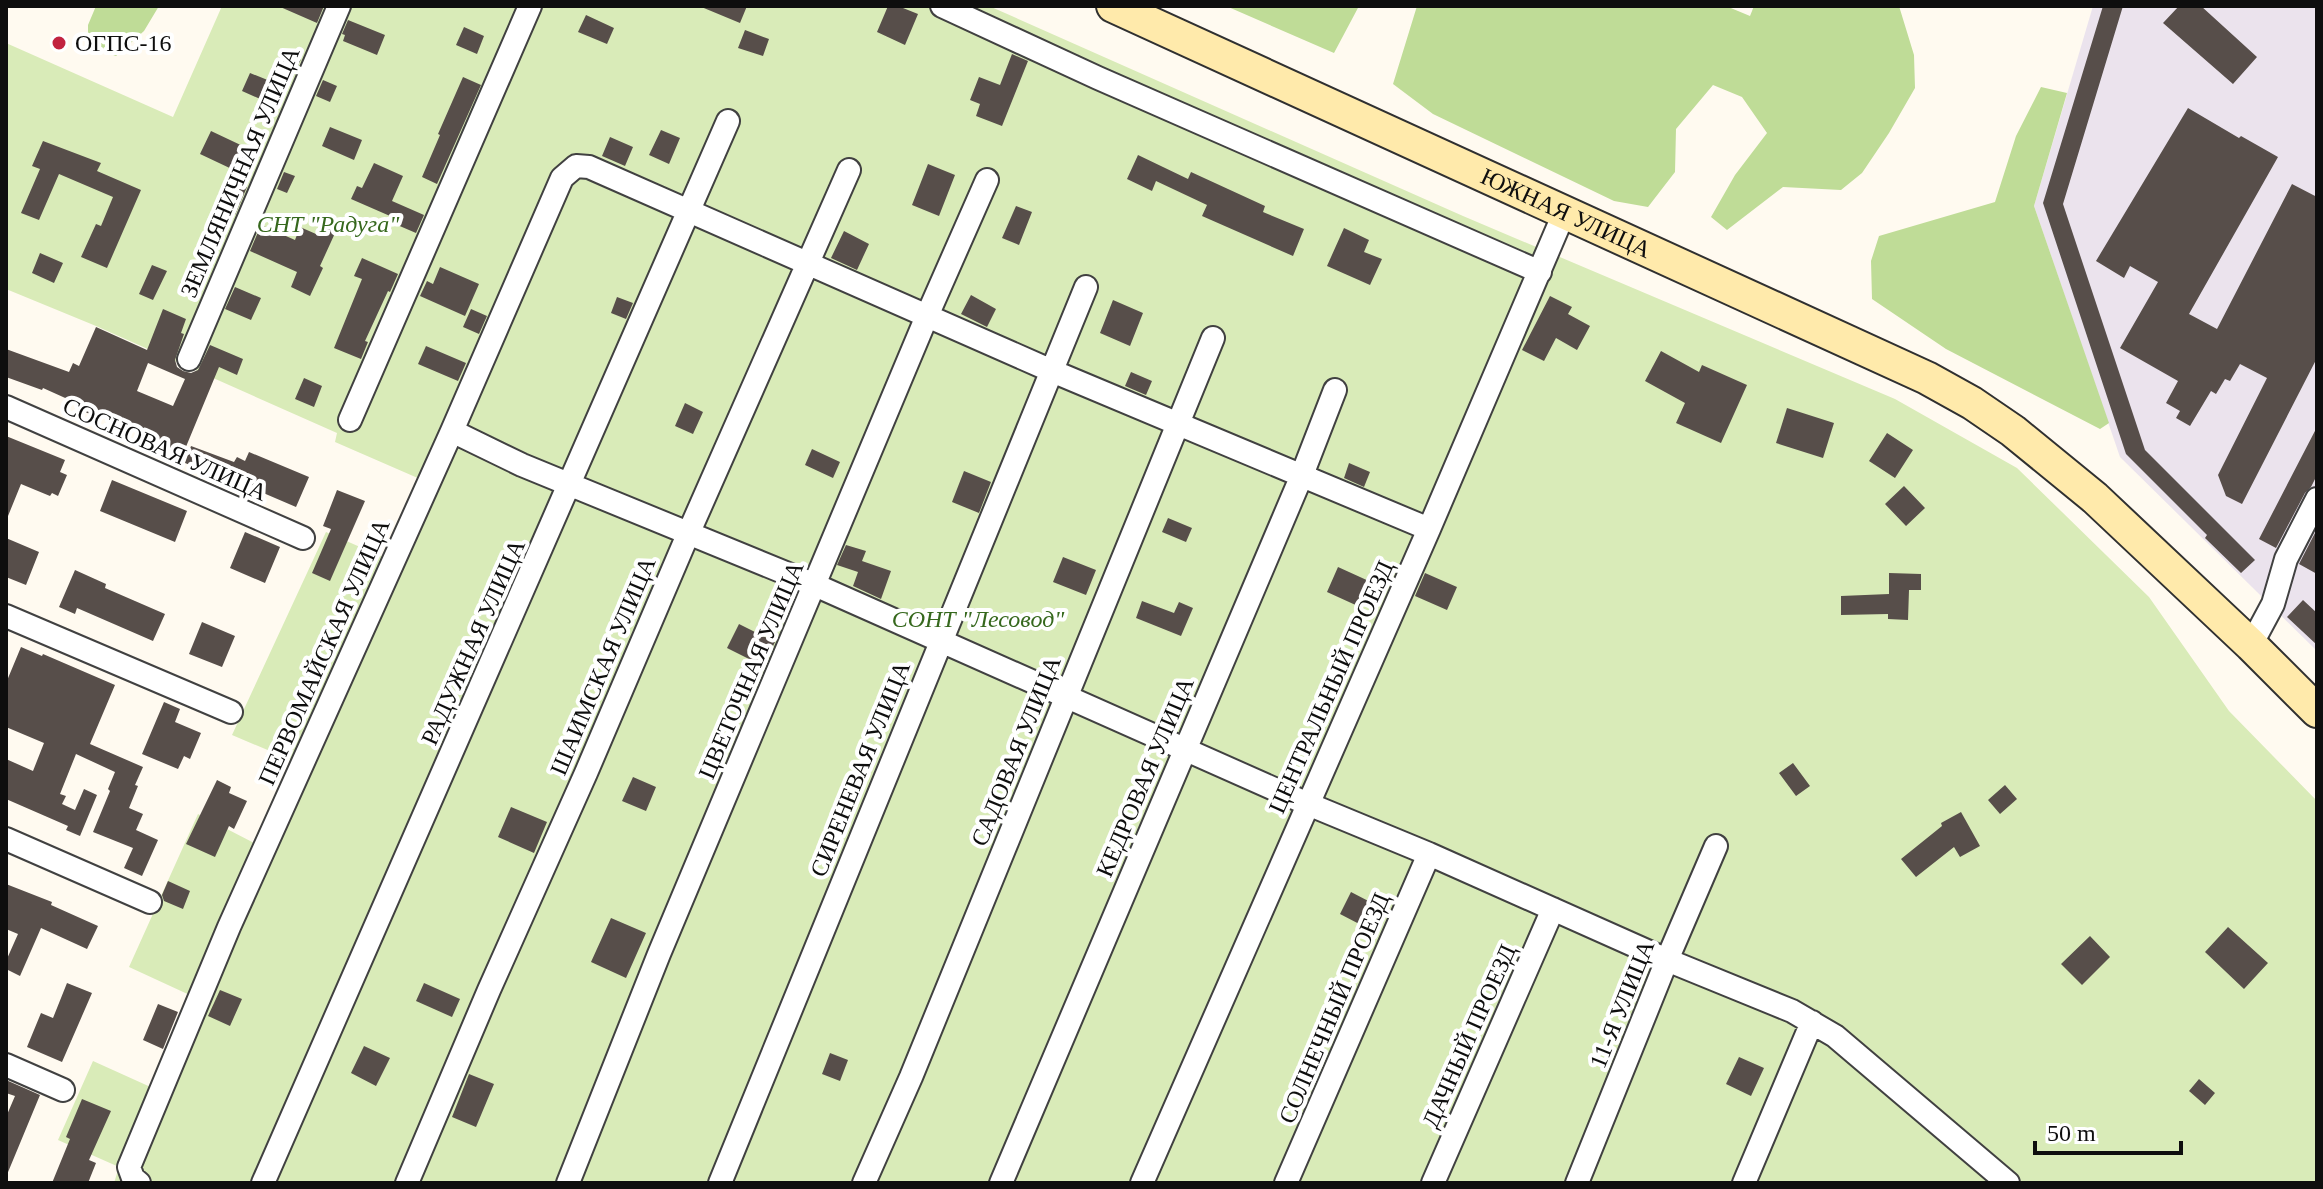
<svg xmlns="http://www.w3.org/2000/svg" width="2323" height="1189" viewBox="0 0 2323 1189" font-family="Georgia,serif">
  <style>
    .industrial { fill: #ebe3ed }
    .green { fill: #d9ebb8 }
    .forest { fill: #bfdc97 }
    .building { fill: #574e4a; fill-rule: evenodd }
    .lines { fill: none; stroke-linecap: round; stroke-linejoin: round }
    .street-casing { stroke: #414141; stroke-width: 26 }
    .secondary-casing { stroke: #303030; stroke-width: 36 }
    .street { stroke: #fff; stroke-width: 22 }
    .secondary { stroke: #ffeaab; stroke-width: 32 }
    .poi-dot { fill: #c22340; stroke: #fff; stroke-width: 3 }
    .labels { text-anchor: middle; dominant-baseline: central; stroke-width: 8; stroke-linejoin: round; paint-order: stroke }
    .poi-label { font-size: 24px; fill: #0e0e0e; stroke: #fff; text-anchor: start }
    .street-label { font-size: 24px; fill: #0e0e0e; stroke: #fff }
    .park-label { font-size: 24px; font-style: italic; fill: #36681d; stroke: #fff }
  </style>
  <rect width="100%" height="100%" fill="#fffaf0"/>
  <path class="industrial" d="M2093 6H2317V651L2120 457 2034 206Z"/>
  <path class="green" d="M222 6H989L1463 216 1895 399 2017 468 2149 597 2229 711 2317 801V1183H114L119 1167 58 1140 93 1061 155 1089 194 997 129 967 198 814 256 844 296 762 232 735 326 532 385 558 420 479 335 442 337 433 96 326 6 289V43L173 117Z"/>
  <path class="forest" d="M96 6H159L144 31 116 56 88 46V25Z
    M1226 6H1359L1334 53Z
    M1417 6H1726L1750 16 1754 6H1899L1914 55 1915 88 1889 133 1862 173 1841 190 1783 187 1727 230 1711 217 1735 175 1767 133 1742 97 1713 85 1676 129 1675 172 1648 207 1614 201 1433 114 1393 84Z
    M2041 87 2067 93 2034 206 2109 423 2100 429 1946 349 1872 299 1871 261 1879 236 1995 202 2016 136Z"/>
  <path class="building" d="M278 6H324L317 23Z
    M699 6H747L740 23Z
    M888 6H898L918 14 905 45 877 32Z
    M2103 6H2123L2063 204 2145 450 2255 560 2241 573 2205 538 2207 535 2126 454 2043 203Z
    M2179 6H2201L2257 57 2233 84 2163 23Z
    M586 15 614 28 607 44 578 32Z
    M348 20 385 35 377 55 343 41 345 35 342 34Z
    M464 27 484 36 477 54 456 45Z
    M745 30 769 39 763 56 738 48Z
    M282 50 301 59 293 77 274 69Z
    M1012 54 1028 61 1002 126 976 116 980 104 970 100 979 77 1000 85Z
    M250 73 275 83 267 102 242 91Z
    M463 77 481 85 437 184 422 177 440 135 438 134Z
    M323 80 337 86 330 102 316 96Z
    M2188 108 2239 138 2241 136 2278 157 2189 314 2217 329 2292 184 2317 197V358L2242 504 2226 496 2218 475 2267 378 2240 364 2230 381 2225 379 2216 394 2211 391 2190 426 2176 418 2180 411 2166 403 2178 381 2120 348 2158 282 2130 266 2124 278 2096 261Z
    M330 127 362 140 354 160 322 146Z
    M661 130 680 138 669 164 649 155Z
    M211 131 247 148 236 171 200 154Z
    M610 137 633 147 625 166 602 156Z
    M43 141 101 163 97 171 141 190 107 268 81 257 96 224 101 226 113 197 59 174 39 220 21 213 40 169 32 166Z
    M1138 155 1188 179 1191 172 1265 206 1263 212 1304 229 1293 256 1202 216 1207 205 1156 181 1152 191 1127 179Z
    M374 163 403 176 392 201 424 215 416 233 388 221 390 216 351 199 357 186 362 188Z
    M928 164 955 175 939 216 912 205Z
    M284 172 295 176 287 193 277 189Z
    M231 180 247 187 235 215 219 208Z
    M1016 206 1032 212 1019 245 1002 238Z
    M326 213 341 220 320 266 323 268 310 296 291 287 297 272 250 251 261 225 295 240 300 227 316 234Z
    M1344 228 1369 240 1364 252 1382 259 1370 285 1327 266Z
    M844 231 869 244 857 270 831 258Z
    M40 253 63 263 54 283 32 273Z
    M362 258 398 274 390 292 388 291 365 341 368 342 361 359 334 348 362 279 354 276Z
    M152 265 167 271 153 300 139 294Z
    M440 267 479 284 465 316 420 296 427 281 433 284Z
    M235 287 261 298 251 320 225 309Z
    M971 295 996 309 987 327 961 314Z
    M1550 296 1572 307 1568 314 1590 326 1577 350 1556 338 1544 361 1522 350Z
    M617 297 633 303 626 319 611 313Z
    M1113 300 1143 313 1130 346 1100 333Z
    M163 309 186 319 181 333 184 334 175 360 177 367 183 371 191 373 198 370 210 345 243 359 237 375 219 367 183 454 146 438 148 434 98 414 96 417 81 410 83 406 43 388 42 390 6 377V349L69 372 73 363 79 366 96 327 147 350ZM148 363 185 379 173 406 137 391Z
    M471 309 487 316 479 334 463 327Z
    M426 346 466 363 458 381 418 364Z
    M1661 351 1699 372 1702 365 1747 385 1721 443 1676 423 1685 403 1645 381Z
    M1131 372 1152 381 1146 395 1125 386Z
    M304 378 322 386 314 407 295 399Z
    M685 403 703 412 693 434 675 426Z
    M1787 408 1834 423 1823 458 1776 443Z
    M2317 427V475L2311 487 2305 493 2276 548 2259 539Z
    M1887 433 1913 450 1895 478 1869 461Z
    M6 436 65 460 60 472 67 475 58 496 52 493 50 496 21 484 6 521Z
    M191 446 234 462 237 457 245 461 249 452 309 477 296 507 254 489 253 491 204 468 203 470 185 463Z
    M812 449 840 462 833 478 805 465Z
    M1349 463 1370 472 1364 487 1344 478Z
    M964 471 991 482 979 513 952 502Z
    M112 480 187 511 175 542 100 511Z
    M1904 486 1925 508 1906 526 1885 504Z
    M337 490 365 501 330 581 312 573 331 529 323 526Z
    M1168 518 1192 528 1186 542 1162 532Z
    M245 532 280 547 265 583 230 568Z
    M2315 533 2317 534V574L2299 564Z
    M6 538 39 552 26 585 6 577Z
    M846 545 866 551 862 561 891 571 881 599 853 586 858 572 837 565Z
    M1063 557 1096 570 1086 595 1053 582Z
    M1338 567 1371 582 1360 607 1327 592Z
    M75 570 106 584 105 588 165 614 153 641 77 608 75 614 59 607Z
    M1425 573 1457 587 1447 610 1415 596Z
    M1889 573 1921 574V590H1909L1908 620 1888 619V614L1841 615V596L1889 594Z
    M2303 600 2317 613V645L2287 617Z
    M1142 601 1174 613 1179 602 1193 608 1181 636 1136 618Z
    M202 622 235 636 222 667 189 654Z
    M739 624 775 642 763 666 727 648Z
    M21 647 42 656 43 654 115 685 90 744 143 767 135 785 138 786 129 808 143 814 136 830 158 840 142 876 124 868 133 848 93 832 110 791 108 789 115 772 76 754 60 794 66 796 62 804 75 810 84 789 97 795 80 836 66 830 68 826 6 799V759L33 771 44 743 6 727V683Z
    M164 702 180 709 175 722 201 733 190 759 184 756 178 769 142 754Z
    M1793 763 1810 786 1796 796 1779 773Z
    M633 777 656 787 646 811 622 801Z
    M217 780 231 787 229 793 247 801 234 829 229 826 215 857 186 844Z
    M2005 785 2017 799 2000 814 1988 800Z
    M511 807 547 822 534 853 498 837Z
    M1961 812 1980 846 1960 857 1954 847 1916 877 1901 859 1942 826 1941 823Z
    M168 881 190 891 183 909 164 901 162 895Z
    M6 884 52 902 51 905 98 926 87 949 41 928 20 976 6 969V961L18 934 6 929Z
    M1351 892 1376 905 1365 927 1340 914Z
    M611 918 646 933 626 978 591 962Z
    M2228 927 2268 963 2244 989 2205 952Z
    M2090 936 2110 957 2082 985 2061 964Z
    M67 983 92 993 62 1062 27 1047 41 1013 53 1018Z
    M424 983 460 999 452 1017 416 1001Z
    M220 990 242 999 230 1026 208 1016Z
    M158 1004 178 1012 163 1049 143 1040Z
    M364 1046 390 1058 376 1086 351 1073Z
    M830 1053 848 1060 840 1081 822 1074Z
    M1739 1057 1764 1068 1751 1096 1726 1084Z
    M469 1074 494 1084 476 1127 452 1117Z
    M2199 1079 2215 1093 2205 1105 2189 1091Z
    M6 1080 40 1095 6 1177V1117L15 1096 6 1093Z
    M82 1099 111 1111 89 1160 96 1163 88 1183H52L70 1139 66 1137Z"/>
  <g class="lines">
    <g class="street-casing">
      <path id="street" d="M942 6 1098 78 1540 272
        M189 359 339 6
        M6 407 303 538
        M350 420 530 6
        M452 431 522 465 815 585 1308 804 1429 854 1667 960 1792 1011 1835 1036 2008 1183
        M6 616 231 712
        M2251 645 2273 604 2286 559 2317 499
        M6 839 150 902
        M6 1065 63 1090
        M139 1183 133 1178 129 1167 229 927 452 431 562 178 576 166 589 167 1052 371 1429 529
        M263 1183 728 121
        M407 1183 489 990 586 773 689 532 849 170
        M568 1183 659 954 927 316 987 180
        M720 1183 1086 287
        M864 1183 911 1077 1213 338
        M1001 1183 1302 475 1335 390
        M1142 1183 1429 529 1565 211
        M1286 1183 1429 854
        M1433 1183 1553 909
        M1577 1183 1667 960 1716 846
        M1744 1183 1812 1022"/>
    </g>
    <g class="secondary-casing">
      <g id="secondary">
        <path id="s1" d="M1113 6 1927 378 1972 403 2013 431 2095 498 2251 645 2317 711"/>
      </g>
    </g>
    <use href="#street" class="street"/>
    <use href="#secondary" class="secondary"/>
  </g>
  <circle class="poi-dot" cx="59" cy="43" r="8"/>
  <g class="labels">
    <g class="poi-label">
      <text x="75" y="43">ОГПС-16</text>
    </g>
    <g class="street-label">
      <text transform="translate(240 172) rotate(-67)">ЗЕМЛЯНИЧНАЯ УЛИЦА</text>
      <text stroke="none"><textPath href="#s1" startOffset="498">ЮЖНАЯ УЛИЦА</textPath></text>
      <text transform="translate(165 449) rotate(24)">СОСНОВАЯ УЛИЦА</text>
      <text transform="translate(473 642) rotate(-66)">РАДУЖНАЯ УЛИЦА</text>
      <text transform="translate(324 652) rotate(-66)">ПЕРВОМАЙСКАЯ УЛИЦА</text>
      <text transform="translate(603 666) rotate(-67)">ШАИМСКАЯ УЛИЦА</text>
      <text transform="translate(751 670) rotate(-67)">ЦВЕТОЧНАЯ УЛИЦА</text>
      <text transform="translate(1331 687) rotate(-66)">ЦЕНТРАЛЬНЫЙ ПРОЕЗД</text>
      <text transform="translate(1016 751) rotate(-68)">САДОВАЯ УЛИЦА</text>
      <text transform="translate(860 769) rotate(-68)">СИРЕНЕВАЯ УЛИЦА</text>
      <text transform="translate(1145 777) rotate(-67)">КЕДРОВАЯ УЛИЦА</text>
      <text transform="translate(1622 1004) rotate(-68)">11-Я УЛИЦА</text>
      <text transform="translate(1334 1008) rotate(-67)">СОЛНЕЧНЫЙ ПРОЕЗД</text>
      <text transform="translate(1469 1036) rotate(-66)">ДАЧНЫЙ ПРОЕЗД</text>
    </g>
    <g class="park-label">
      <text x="328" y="224">СНТ "Радуга"</text>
      <text x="978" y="619">СОНТ "Лесовод"</text>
    </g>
  </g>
  <rect width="2323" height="1189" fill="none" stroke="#0e0e0e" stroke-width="16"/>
  <path d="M2035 1141v12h146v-12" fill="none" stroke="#0e0e0e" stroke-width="4"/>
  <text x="2047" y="1141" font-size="24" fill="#0e0e0e" stroke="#ffffff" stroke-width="6" paint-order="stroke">50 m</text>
</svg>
